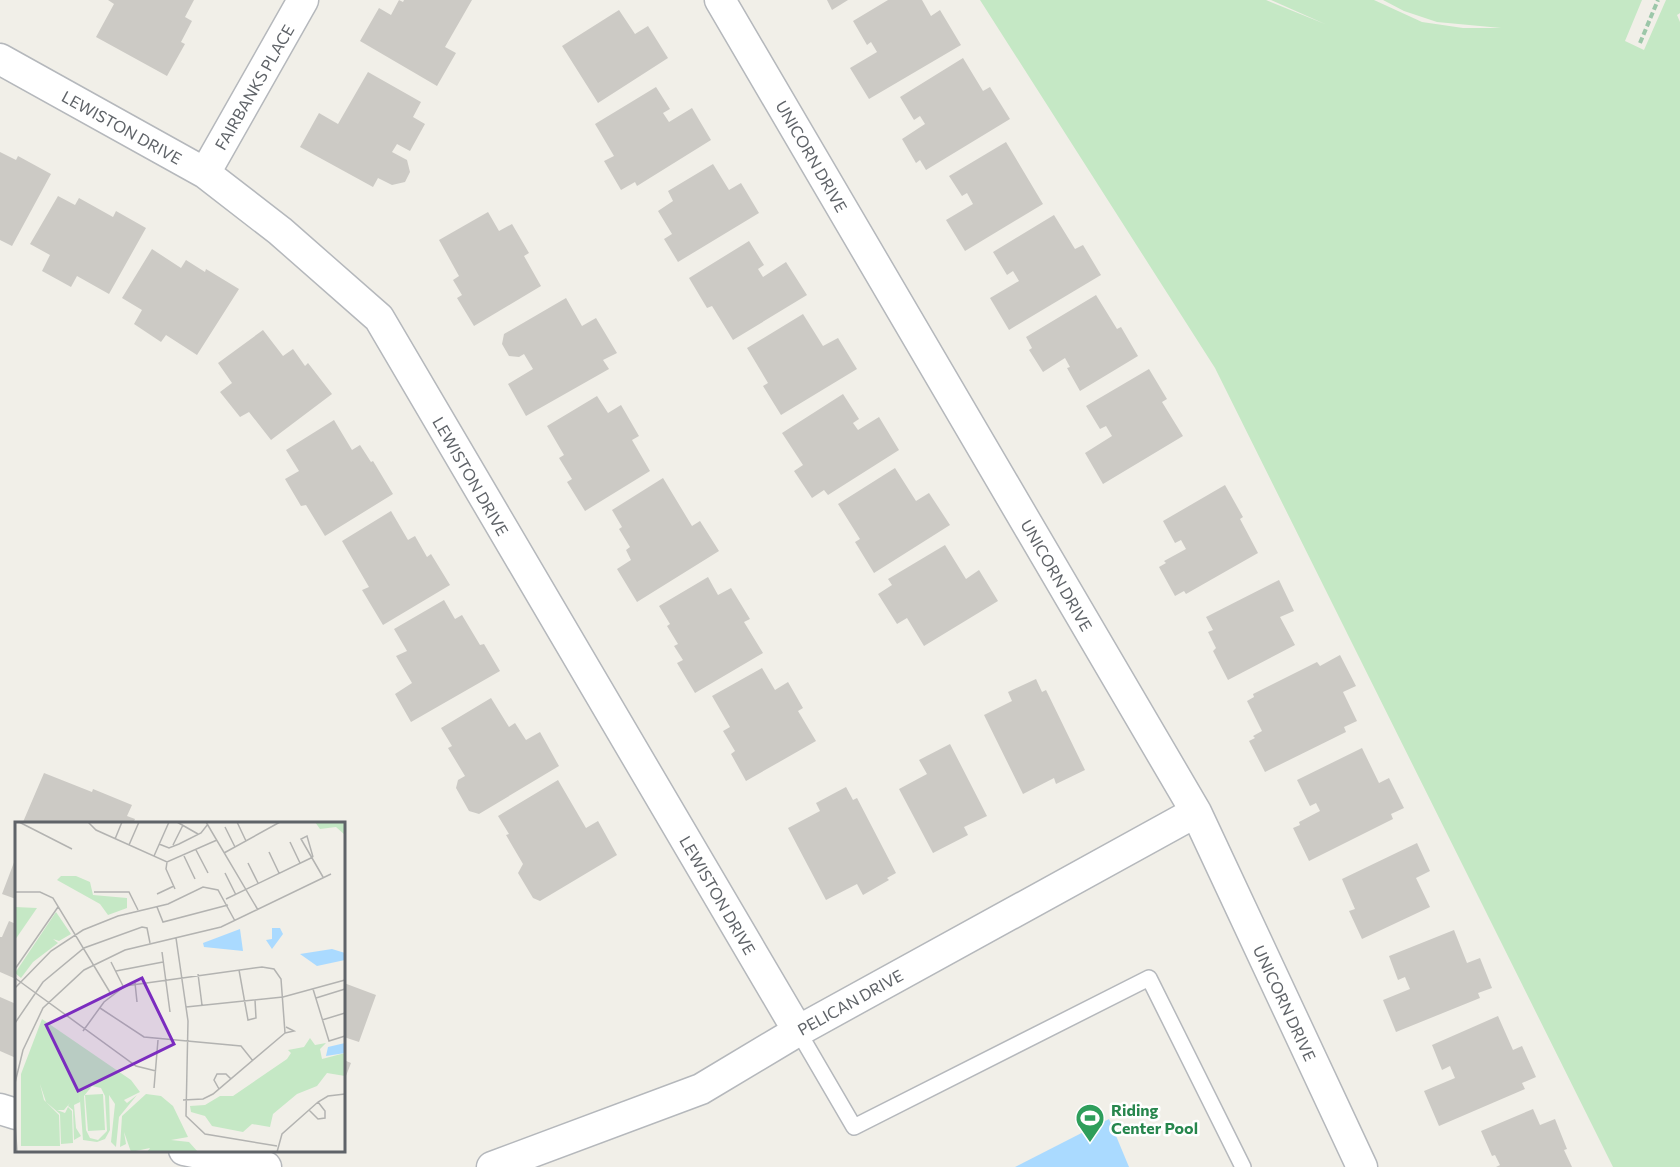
<svg xmlns="http://www.w3.org/2000/svg" width="1680" height="1167" viewBox="0 0 1680 1167" font-family="Commissioner,sans-serif">
  <style>
    .green { fill: #c5e8c5 }
    .water { fill: #aadaff }
    .building { fill: #cccac5 }
    .lines { fill: none; stroke-linecap: round; stroke-linejoin: round }
    .service-casing { stroke: #b5b8bc; stroke-width: 18 }
    .minor-casing { stroke: #b5b8bc; stroke-width: 33 }
    .path { stroke: #9cc7a9; stroke-width: 4; stroke-dasharray: 6 3; stroke-linecap: butt }
    .service { stroke: #fff; stroke-width: 15 }
    .minor { stroke: #fff; stroke-width: 30 }
    .labels { text-anchor: middle; dominant-baseline: central; stroke-width: 5; stroke-linejoin: round; paint-order: stroke }
    .street-label { font-size: 16px; fill: #5f6368; stroke: #fff }
    .leisure-label { font-size: 16px; font-weight: bold; fill: #27864d; stroke: #fff; text-anchor: start }
    .inset-road { fill: none; stroke: #b3b3b1; stroke-width: 1.5 }
    .view { fill: #7b2cbf; fill-opacity: 0.15; stroke: #7b2cbf; stroke-width: 3 }
    .inset-edge { fill: none; stroke: #5f6368; stroke-width: 3 }
  </style>
  <rect width="100%" height="100%" fill="#f1efe8"/>
  <path class="green" d="M980 0H1266L1325 24 1271 0H1374L1422 22 1463 28H1501L1437 22 1404 11 1383 0H1642L1625 41 1644 50 1666 0H1680V13L1677 15 1680 22V1167H1613L1215 368Z"/>
  <path class="water" d="M1109 1119 1129 1167H1015Z"/>
  <path class="building" d="M108 0H194L185 17 192 21 181 42 185 44 167 76 96 37 114 4Z
    M399 0 403 2 404 0H472L445 47 456 53 437 86 360 41 379 8 391 15Z
    M827 0H848L832 10Z
    M888 0H922L931 16 940 10 961 45 869 99 850 68 877 52 871 42 867 45 853 21Z
    M619 10 635 34 648 26 668 58 598 103 562 46Z
    M963 58 983 91 990 87 1010 119 926 170 920 160 916 163 902 139 925 124 920 116 914 120 900 97Z
    M368 72 421 102 413 117 425 124 410 151 397 144 392 152 407 160 410 172 405 182 392 185 378 178 373 187 300 147 319 113 338 124Z
    M656 87 670 109 663 113 669 122 692 108 711 140 637 186 635 182 621 190 604 161 614 156 595 124Z
    M1006 142 1043 204 965 251 946 220 973 204 967 193 962 196 949 176Z
    M0 152 16 160 18 156 51 174 12 246 0 240Z
    M713 164 729 190 741 183 759 213 678 262 664 239 672 234 658 211 673 201 668 191Z
    M58 196 75 205 79 198 113 217 116 211 146 228 109 294 77 276 71 287 42 271 50 255 30 244Z
    M488 212 499 231 512 224 529 253 524 256 541 286 474 326 457 298 462 295 453 280 459 276 439 240Z
    M1054 215 1075 249 1083 245 1101 275 1009 330 990 298 1019 281 1013 271 1007 275 993 252Z
    M749 241 764 265 758 269 763 277 786 262 807 295 733 340 712 306 707 308 689 278Z
    M152 249 181 268 186 260 205 272 206 269 239 289 197 355 166 335 161 342 134 324 142 310 122 298Z
    M1096 295 1117 329 1121 327 1138 356 1080 391 1067 368 1070 367 1065 358 1043 372 1029 350 1032 348 1026 337Z
    M566 298 582 326 596 318 617 353 603 360 609 369 526 416 508 384 533 369 524 354 519 357 509 356 502 344 504 334Z
    M803 314 823 346 838 338 857 369 781 415 763 386 768 383 747 348Z
    M263 330 283 356 293 349 305 366 308 363 332 394 271 440 249 412 240 417 220 392 232 383 218 363Z
    M1149 369 1167 399 1162 402 1183 436 1103 484 1085 453 1112 436 1106 426 1100 429 1086 406Z
    M843 394 859 419 853 423 858 430 879 417 899 450 828 495 824 490 812 498 794 471 803 465 782 433Z
    M597 396 608 413 621 405 639 436 632 440 650 471 585 511 567 482 572 479 559 458 564 455 547 426Z
    M334 420 352 450 360 445 371 462 373 461 393 494 325 536 306 505 301 506 285 479 299 471 286 450Z
    M895 468 916 501 929 493 950 525 874 573 855 542 860 539 838 504Z
    M663 478 692 526 700 521 719 551 637 602 617 569 631 560 626 550 630 547 619 529 622 527 612 510Z
    M1225 485 1243 517 1240 519 1258 553 1186 594 1184 591 1175 596 1159 567 1166 563 1164 561 1186 549 1181 540 1175 543 1163 521Z
    M391 511 408 540 415 536 427 557 431 554 450 585 383 625 362 590 369 587 342 541Z
    M945 545 966 579 979 570 998 601 924 646 907 618 897 624 878 594 892 585 888 579Z
    M708 577 718 595 731 588 750 619 744 622 763 653 695 693 677 663 683 660 674 646 678 644 667 626 670 624 659 606Z
    M1279 580 1294 611 1280 617 1295 645 1228 680 1213 651 1216 648 1208 632 1213 630 1206 617Z
    M444 600 455 619 462 615 480 645 484 644 500 671 411 722 395 694 412 683 396 656 407 651 394 629Z
    M1340 655 1356 686 1343 692 1357 721 1344 727 1346 732 1265 772 1249 741 1255 738 1253 736 1262 731 1247 701 1254 697 1253 694 1317 662 1320 666Z
    M762 668 775 690 788 682 803 708 798 711 816 741 746 781 731 754 735 751 723 731 730 727 712 696Z
    M1036 679 1042 692 1046 690 1085 770 1056 784 1054 778 1023 794 984 715 1012 701 1008 692Z
    M491 698 509 727 515 723 526 740 540 732 559 766 479 814 469 811 456 788 458 780 465 776 448 748 452 746 441 728Z
    M950 744 987 816 964 827 968 835 933 853 899 789 927 774 919 760Z
    M1362 748 1379 783 1389 778 1404 808 1391 814 1393 819 1309 861 1293 828 1300 825 1299 822 1320 811 1316 803 1310 806 1297 780Z
    M44 773 92 792 93 789 132 805 127 816 135 819 133 824H27L23 822Z
    M558 780 586 828 598 821 617 855 540 901 533 898 518 873 523 864 506 835 509 834 498 816Z
    M846 787 853 800 857 798 896 873 887 878 889 880 863 895 857 884 826 900 788 828 820 811 816 803Z
    M1417 843 1430 871 1416 878 1430 907 1362 939 1349 911 1355 909 1342 879Z
    M16 857V899L2 894Z
    M9 921 16 924V979L0 972V937H2Z
    M1454 930 1467 963 1480 958 1492 988 1478 993 1480 998 1396 1032 1383 1000 1410 989 1405 977 1398 980 1389 956Z
    M344 983 376 995 359 1042 344 1037Z
    M0 997 16 1004V1058L0 1051Z
    M1498 1016 1513 1050 1522 1046 1536 1077 1522 1083 1525 1089 1439 1126 1424 1091 1455 1078 1450 1066 1442 1070 1432 1045Z
    M344 1060 351 1063 344 1081Z
    M1533 1109 1540 1125 1555 1119 1567 1149 1564 1150 1572 1167H1496L1500 1165 1495 1155 1492 1156 1481 1131Z"/>
  <g class="lines">
    <g class="service-casing">
      <path id="service" d="M798 1031 854 1127 1149 978 1243 1167"/>
    </g>
    <g class="minor-casing">
      <path id="minor" d="M720 0 1196 812 1362 1167
        M0 59 205 173 280 231 379 318 798 1031
        M205 173 303 0
        M0 1109 16 1114
        M184 1150 266 1167
        M492 1167 701 1089 798 1031 1196 812"/>
    </g>
    <path class="path" d="M1640 43 1658 0"/>
    <use href="#service" class="service"/>
    <use href="#minor" class="minor"/>
  </g>
  <defs>
    <g id="stadium-pin" transform="scale(1.5)"><path d="M0 17L-7.5 6A9.5 9.5 0 1 1 7.5 6Z" fill="#2e9e5b" stroke="#fff"/><path d="M0-5a6.5 5 0 1 0 0 10a6.5 5 0 1 0 0-10ZM-3.5-1.8h7v3.6h-7Z" fill="#fff"/></g>
  </defs>
  <g fill-rule="evenodd">
    <use href="#stadium-pin" x="1090" y="1118"/>
  </g>
  <g class="labels">
    <g class="street-label">
      <text transform="translate(254 87) rotate(-60)">FAIRBANKS PLACE</text>
      <text transform="translate(122 127) rotate(29)">LEWISTON DRIVE</text>
      <text transform="translate(812 156) rotate(60)">UNICORN DRIVE</text>
      <text transform="translate(471 476) rotate(60)">LEWISTON DRIVE</text>
      <text transform="translate(1057 575) rotate(60)">UNICORN DRIVE</text>
      <text transform="translate(718 895) rotate(60)">LEWISTON DRIVE</text>
      <text transform="translate(850 1002) rotate(-29)">PELICAN DRIVE</text>
      <text transform="translate(1285 1003) rotate(65)">UNICORN DRIVE</text>
    </g>
    <g class="leisure-label">
      <text x="1111" y="1109">Riding<tspan x="1111" dy="18">Center Pool</tspan></text>
    </g>
  </g>
  <g transform="translate(15 822)">
    <rect width="330" height="330" fill="#f1efe8"/>
    <path d="M300 0H330V13L321 5 305 7ZM46 54H61L75 60 78 73 112 76V86L93 93 85 82 42 58ZM0 85 22 86 0 118ZM41 90 56 112 44 119 38 117 43 121 18 140 6 156 0 151ZM27 197 116 258 125 270 109 278 112 281 122 273 104 295 101 325 96 320 100 282 94 273 95 308 90 317 82 320 68 318 64 265 65 280 59 283 61 306 66 314 59 318 58 288 53 284 55 281 49 288H42L50 291 53 285 57 289 58 321 46 322 45 292 31 280 25 262 29 278 44 293 45 324H6V252ZM77 264 86 266 90 274 92 309 83 318 75 316 71 308 69 274ZM295 216 300 223 311 221 305 227 307 237 330 231V254L312 251 302 264 282 272 258 292 255 305 237 302 228 310 197 304 190 294 176 290 175 284 190 283 205 274H218L272 237 276 231 273 228 289 225ZM88 272 90 308 73 309 70 273ZM131 272 146 274 158 284 173 315 156 318 174 320 183 330H132L135 326 116 330 109 310 111 322 105 325 107 294Z" fill="#c5e8c5" fill-rule="evenodd"/>
    <path d="M257 106H265L268 112 257 127 251 118 257 117ZM225 107 228 129 189 125 188 121ZM317 127 330 131V138L302 144 285 132ZM330 221V231L311 234 313 225Z" fill="#aadaff"/>
    <path class="inset-road" d="M4 0 57 27M73 0 81 8 152 40 202 18M162 0 183 12M191 0 243 88M222 0 231 19M210 5 220 25M100 17 107 0M275 20 285 41M144 22 154 26 164 22 186 11 193 2M114 23 124 0M158 23 168 3M181 28 193 51M254 30 264 51M209 31 265 0M139 34 154 0M169 34 180 57M298 35 292 14 286 17 308 55M152 40 151 47 160 67M233 41 243 61M210 51 221 73M0 70H25L38 76 96 172M79 70H114L123 88M142 72 159 64M211 77 298 35M142 85 148 100 213 83M161 116 173 199 171 294 190 312 262 324M147 130 155 190M96 140 108 164M0 147 43 85M224 148 233 198 241 196 240 178M101 149 148 140M183 152 187 183M0 156 121 244 141 249M120 161 122 180M0 166 36 129 68 108 103 94 153 82 188 65 203 68 220 99M298 167 314 219 330 214M301 176 330 167M171 185 268 175 330 158M85 186 129 215 226 224 238 239M307 198 330 191M0 201 28 160 69 126 127 105 132 106 135 121M68 209 89 180 110 164 247 145 259 147 266 157 270 211 198 272 188 277 168 278M270 211 279 209 271 205M0 261 8 228 28 186 69 148 110 128 206 105 316 52M139 266 143 218M204 267 199 258 202 252H211L216 257M294 288 303 297 310 296V289L303 280M0 300 2 330M262 330 267 312 303 280 313 274 330 272"/>
    <path class="view" d="M127 156 159 222 63 269 31 203Z"/>
    <rect width="330" height="330" class="inset-edge"/>
  </g>
</svg>
